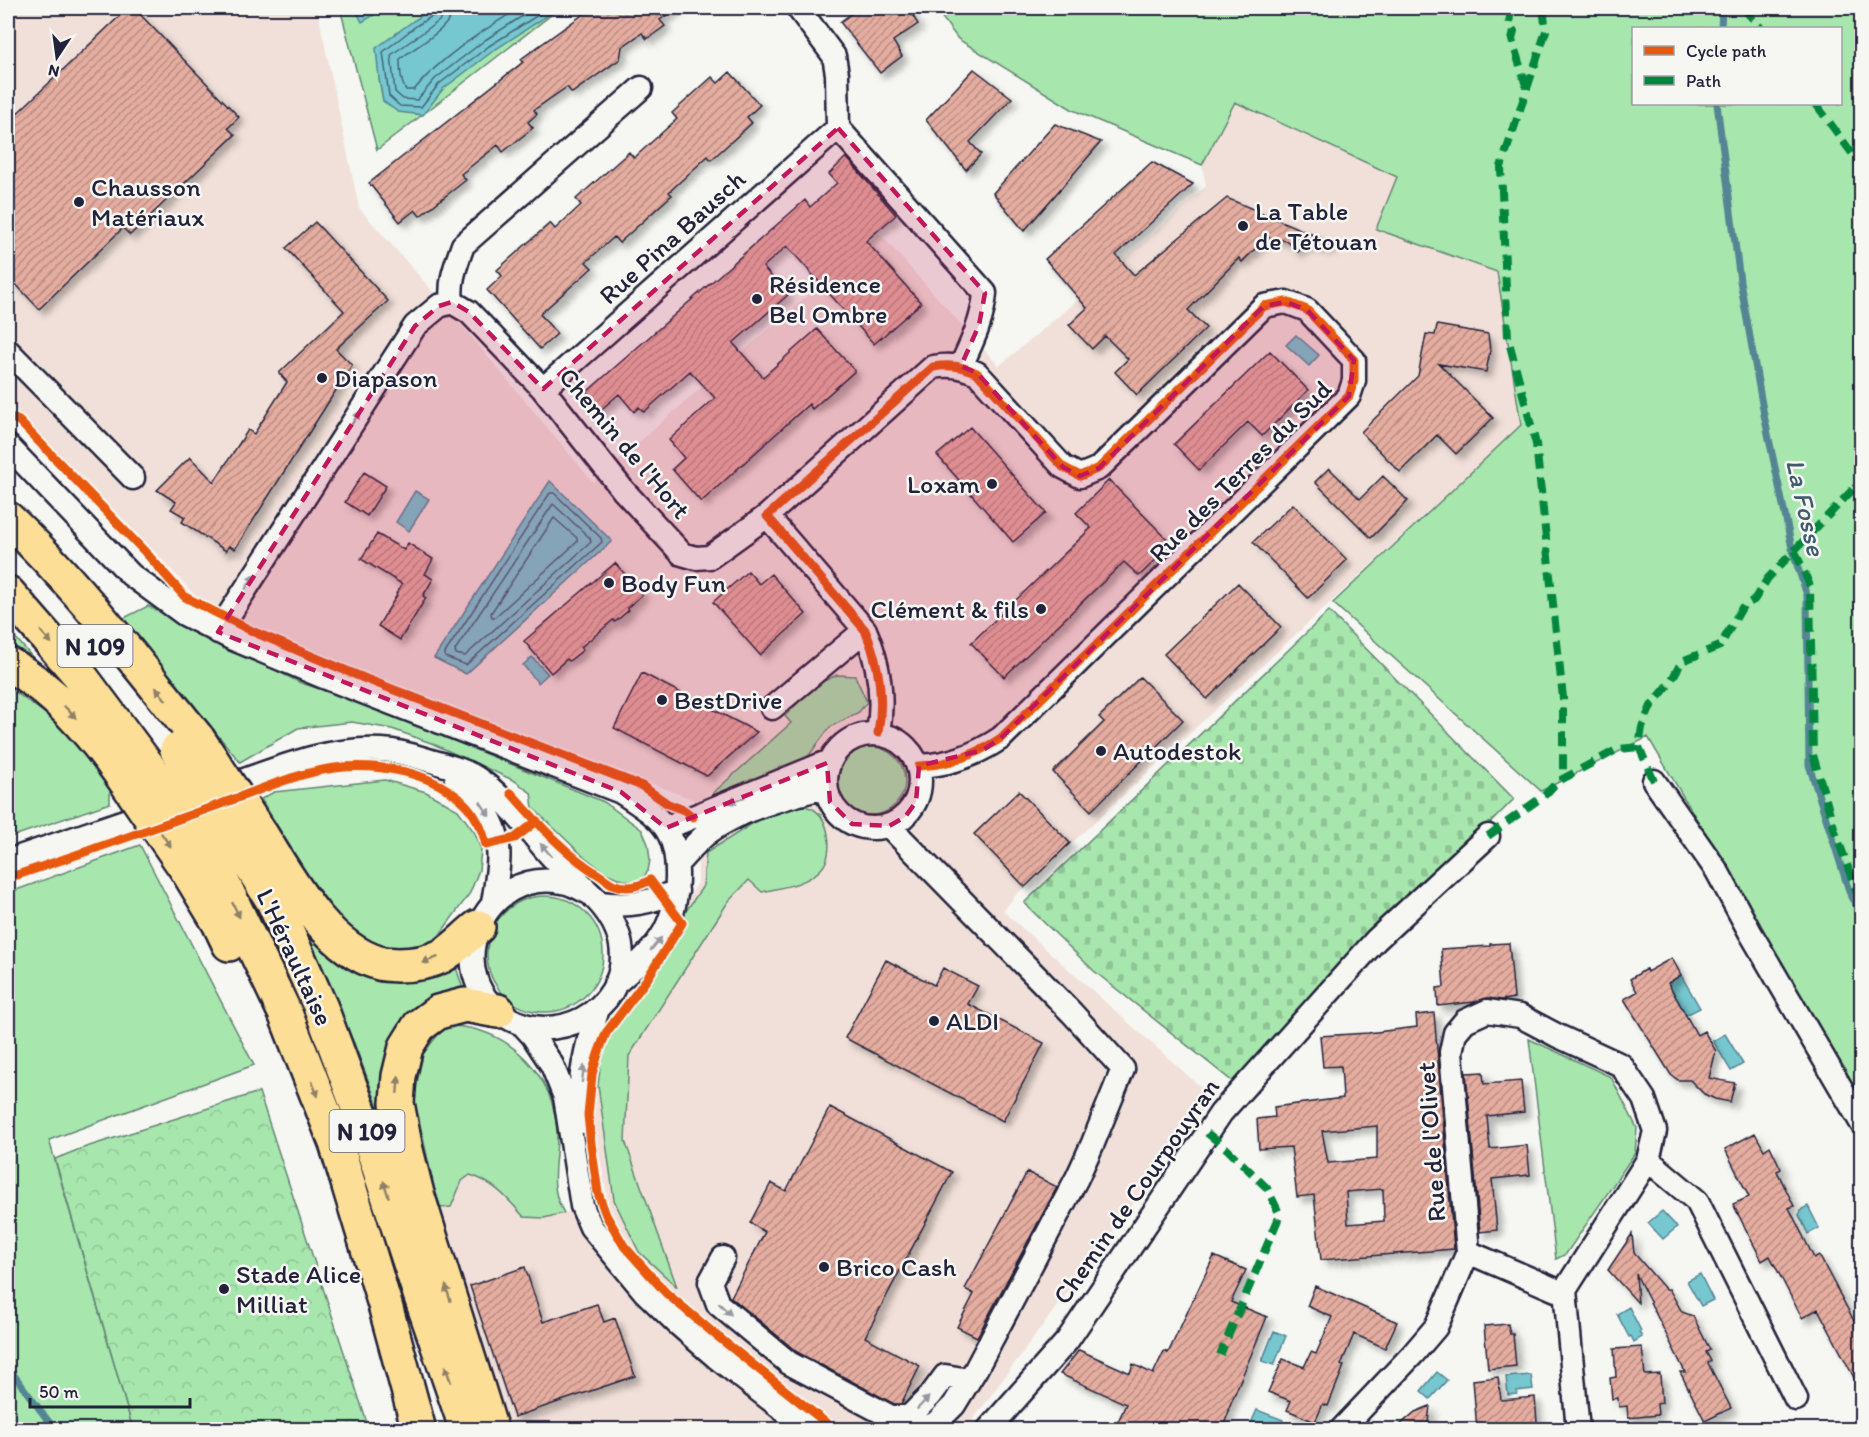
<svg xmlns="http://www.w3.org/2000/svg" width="1869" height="1437" viewBox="0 0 1869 1437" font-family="Itim,sans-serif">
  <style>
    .built { fill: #f1e0d9 }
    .grass { fill: #a7e6ad; stroke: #648474; stroke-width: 1.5; fill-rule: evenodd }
    .forest { fill: url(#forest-crowns); stroke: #648474; stroke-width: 1.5 }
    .cemetery { fill: url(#cemetery-stones); stroke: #648474; stroke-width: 1.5 }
    .water { fill: #76c7d0; stroke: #548594; stroke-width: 1.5 }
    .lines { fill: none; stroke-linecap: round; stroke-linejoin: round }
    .shore { stroke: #446477; stroke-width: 1.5 }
    .stream { stroke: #548594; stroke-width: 7 }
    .building { fill: url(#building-hatch); stroke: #22223b; stroke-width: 1.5; fill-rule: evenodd; filter: url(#shadow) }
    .minor-casing { stroke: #22223b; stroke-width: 27 }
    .highway-casing { stroke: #22223b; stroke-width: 38 }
    .minor { stroke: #f6f6f2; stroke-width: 22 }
    .highway { stroke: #fcde96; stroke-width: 33 }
    .highway-bridge-casing { stroke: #22223b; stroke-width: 38; stroke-linecap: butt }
    .highway-bridge { stroke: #fcde96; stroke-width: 33 }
    .quiet { stroke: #00873e; stroke-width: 8; stroke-dasharray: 15 8; stroke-linecap: butt }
    .cycleway-casing { stroke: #f6f6f2; stroke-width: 13 }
    .cycleway { stroke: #e8590c; stroke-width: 9 }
    .oneway { fill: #9797a0 }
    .oneway2 { fill: #8f8068 }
    .marked { fill: #c2185b; fill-opacity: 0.2; stroke: #c2185b; stroke-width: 4.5; stroke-dasharray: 12 8; stroke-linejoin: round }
    .poi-dot { fill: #22223b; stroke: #f6f6f2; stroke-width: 2 }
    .labels { text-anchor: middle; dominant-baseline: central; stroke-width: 5; stroke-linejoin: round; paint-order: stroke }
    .shield { fill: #f6f6f2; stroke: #626272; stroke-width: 1.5 }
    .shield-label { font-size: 24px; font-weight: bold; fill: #22223b }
    .poi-label { font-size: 26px; fill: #22223b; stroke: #f6f6f2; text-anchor: start }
    .street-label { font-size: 26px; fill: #22223b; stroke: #f6f6f2 }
    .water-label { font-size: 27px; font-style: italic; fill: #3f5c6f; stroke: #f6f6f2 }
  </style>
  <defs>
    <pattern id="forest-crowns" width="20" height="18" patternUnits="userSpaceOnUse" patternTransform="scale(1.5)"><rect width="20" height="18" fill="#a7e6ad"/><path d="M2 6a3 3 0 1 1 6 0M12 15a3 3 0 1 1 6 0" fill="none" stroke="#8fc596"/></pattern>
    <pattern id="cemetery-stones" width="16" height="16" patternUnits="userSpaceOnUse" patternTransform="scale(1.5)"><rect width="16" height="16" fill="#a7e6ad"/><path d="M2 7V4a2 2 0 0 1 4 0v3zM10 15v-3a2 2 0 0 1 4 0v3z" fill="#8fc596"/></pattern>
    <pattern id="building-hatch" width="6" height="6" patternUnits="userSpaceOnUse" patternTransform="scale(1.5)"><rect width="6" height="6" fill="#e5aca0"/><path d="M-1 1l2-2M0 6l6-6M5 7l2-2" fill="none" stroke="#b98c84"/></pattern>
    <filter id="shadow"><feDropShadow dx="5.5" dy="5.5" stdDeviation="3" flood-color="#0004"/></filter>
  </defs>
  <rect width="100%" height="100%" fill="#f6f6f2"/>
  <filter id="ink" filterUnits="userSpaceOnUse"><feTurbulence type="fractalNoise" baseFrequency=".0167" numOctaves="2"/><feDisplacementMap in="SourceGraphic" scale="12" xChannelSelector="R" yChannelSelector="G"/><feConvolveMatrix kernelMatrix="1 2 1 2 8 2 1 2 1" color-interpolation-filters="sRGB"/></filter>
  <g filter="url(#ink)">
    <path class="built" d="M8 8H317L359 208 443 303 593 482 879 233 999 366 1079 299 1206 186 1202 165 1235 102 1397 178 1376 229 1497 272 1521 425 1016 895 1003 911 1212 1097 966 1429H508L456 1274 441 1208 451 1207 462 1181 470 1175 483 1179 499 1190 524 1217 544 1218 608 1202 592 1115 603 1031 698 883 697 801 292 644 196 597 159 556 8 402Z"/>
    <path class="grass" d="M340 8H560L377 150Z
      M935 8H1861V1097L1648 737 1541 791 1333 603 1521 425 1497 272 1376 229 1397 177 1235 102 1202 165 1073 110 958 39ZM1634 28H1840V104H1634Z
      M148 606 301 683 351 699 604 802 642 830 648 844 650 860 648 871 640 882 623 880 606 873 582 855 533 808 531 793 515 781 431 743 392 729 352 722 298 728 240 762 122 619Z
      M8 629 46 673 8 655Z
      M837 675 855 676 867 702 859 712 830 727 807 758 718 800 713 793 791 723 785 716 815 685Z
      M8 687 71 732 110 785V803L8 838Z
      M837 781a34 34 0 1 1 68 0a34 34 0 1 1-68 0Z
      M385 780 426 792 458 810 475 833 481 850 479 870 470 893 433 944 397 952 368 943 343 923 308 876 261 799 274 792Z
      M800 805C804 806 810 807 813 809 830 819 834 854 822 868 807 885 783 887 762 892L749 880 728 902 629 1056 625 1141 677 1287 639 1252 614 1200 598 1085 605 1031 703 886 706 853 758 820Z
      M140 845 254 1065 49 1140 133 1429H8V893Z
      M487 954a58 58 0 1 1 116 0a58 58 0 1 1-116 0Z
      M289 913 324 936 454 961 466 998 425 1006 400 1164 354 1043Z
      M454 1026C511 1030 554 1075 557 1132 558 1161 547 1185 564 1213L544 1218 524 1217C508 1199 494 1182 470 1175L462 1181 451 1207 441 1208 435 1191 414 1098 423 1054 437 1036 445 1029Z
      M1529 1039 1611 1077 1637 1128 1635 1153 1566 1254 1556 1259Z"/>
    <path class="forest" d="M259 1092 369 1429H133L55 1159 80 1149Z"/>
    <path class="cemetery" d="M1329 611 1514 799 1233 1082 1094 971 1024 903Z"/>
    <path class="water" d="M355 8H386L362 22Z
      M434 8H559L493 51 443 89 423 115 398 112 383 101 379 79 376 48 413 21Z
      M1296 335 1319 355 1309 366 1286 345Z
      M550 481 612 541 466 674 434 658Z
      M415 491 429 499 409 531 396 522Z
      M532 657 548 674 538 683 523 665Z
      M1681 975 1700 1008 1686 1015 1668 983Z
      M1725 1034 1743 1064 1731 1071 1713 1041Z
      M1808 1206 1819 1228 1808 1234 1799 1215 1802 1209Z
      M1662 1211 1677 1227 1663 1239 1648 1223Z
      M1700 1274 1713 1300 1701 1306 1687 1281Z
      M1629 1307 1641 1331 1639 1332 1642 1337 1634 1342 1631 1336 1629 1337 1617 1314Z
      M1274 1331 1286 1336 1274 1365 1262 1361Z
      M1437 1372 1447 1380 1430 1399 1421 1391Z
      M1531 1375 1533 1389 1517 1391V1394L1508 1395 1506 1377Z
      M1257 1410 1283 1420 1280 1427 1281 1429H1266L1251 1423Z"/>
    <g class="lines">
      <path class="shore" d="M436 8 434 15 416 26 383 52 389 96 400 106 421 107 439 84 489 46 549 8
        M444 8 443 14 439 21 391 55 395 92 403 99 417 100 435 79 485 40 535 8
        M453 8C452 29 417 45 400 59 400 68 400 82 406 90H414C442 56 481 32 519 8
        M550 493H554L601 538 602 542 466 665 445 657V653Z
        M553 504 590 538 591 542 465 656 456 654 455 650Z
        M554 518 577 538V542L495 617H492L491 613Z"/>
      <path class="stream" d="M1721 28 1722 8
        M1717 104 1740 281 1764 415 1793 553 1807 595 1809 765 1851 897 1862 914
        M8 1367 55 1430"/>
    </g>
    <path class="building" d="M128 8H134L239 117 228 128 235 135 130 235 123 228 39 309 8 276V122Z
      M592 8H677L660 20 665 26 647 39 642 33 622 47 620 59 572 93 567 87 534 110 537 114 528 122 533 128 503 152 498 145 461 174 466 180 420 216 415 210 400 222 369 183 523 62 521 59Z
      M859 8H908L918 24 893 41 902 56 880 73 840 22Z
      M974 69 1012 98 970 142 981 154 966 170 926 120Z
      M730 72 760 105 747 117 752 123 711 160 708 156 669 192 672 195 619 243 614 237 586 262 592 268 540 314 557 334 540 349 487 290 502 276 497 270 550 223 555 229 581 205 576 199 629 152 634 158 677 119 672 113 712 77 718 83Z
      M1055 124 1101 142 1024 231 993 193Z
      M846 157 896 215 866 241 921 303 874 344 787 246 763 267 788 295 733 343 763 377 817 329 855 371 812 409 809 404 701 502 672 469 684 458 669 440 715 398 690 371 644 412 639 407 634 412 619 394 596 414 581 397 805 200 810 207 837 183 829 174Z
      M1152 162 1193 184 1116 255 1134 275 1227 198 1330 242 1328 249 1305 245 1298 252 1287 241 1267 237 1242 262 1239 258 1188 310 1206 328 1137 395 1115 372 1128 359 1105 336 1092 349 1069 325 1087 308 1045 259Z
      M315 222 388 301 336 349 352 365 235 549 229 546 226 551 182 522 185 517 171 509 176 502 157 490 190 457 214 482 248 430 254 434 287 382 279 373 344 311 286 248Z
      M1437 325 1488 334 1490 351 1486 372 1439 364 1493 418 1456 454 1437 435 1400 472 1361 432 1418 376 1426 334 1435 335Z
      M1270 351 1308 390 1262 436 1248 422 1199 470 1174 444Z
      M970 427 1046 513 1013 542 937 455Z
      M1329 468 1360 499 1383 476 1408 501 1371 538 1315 482Z
      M364 472 386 486 367 516 345 502Z
      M1109 480 1172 544 1139 576 1124 562 1004 677 971 643 1091 528 1076 513Z
      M1293 504 1347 560 1308 598 1253 542Z
      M377 534 404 550 408 543 433 559 425 574 433 579 423 596 426 598 400 640 378 626 397 595 396 594 402 584 361 559Z
      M615 563 643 594 627 608 629 610 615 622 613 620 597 634 581 647 583 650 569 661 567 659 551 673 524 641Z
      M748 571 759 584 771 574 806 614 760 655 713 602Z
      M1238 583 1281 627 1207 699 1164 654Z
      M642 673 757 732 707 776 614 728Z
      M1140 677 1183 720 1091 811 1053 772 1104 722 1099 717Z
      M1019 791 1070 843 1025 887 974 834Z
      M1509 943 1514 998 1502 1000 1488 998 1474 1002 1438 1006 1437 988 1444 987 1441 949 1490 946V944Z
      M1672 958 1681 975 1668 983 1697 1035 1704 1031 1716 1051 1709 1078 1735 1083 1730 1102 1715 1099 1704 1094 1690 1080H1678L1671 1075 1624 999 1637 992 1630 979 1646 969 1647 972Z
      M886 960 934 985 943 968 978 986 968 1004 1044 1043 1003 1121 845 1038Z
      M1434 1013 1454 1249 1321 1260 1314 1195 1297 1197 1291 1147 1259 1149 1257 1119 1275 1117 1274 1107 1343 1098 1341 1066 1323 1067 1320 1036 1368 1033 1417 1027 1416 1015ZM1377 1126V1159L1328 1163 1322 1131ZM1383 1189 1384 1221 1348 1224 1346 1192Z
      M1483 1072 1484 1084 1521 1081 1524 1112 1487 1116 1490 1149 1527 1145 1530 1175 1492 1179 1497 1230 1480 1232 1466 1073Z
      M830 1107 952 1172 865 1337 920 1366 901 1404H894L797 1352 731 1297 765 1232 750 1223 771 1183 786 1191Z
      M1755 1133 1764 1150 1770 1146 1781 1169 1777 1171 1794 1206 1789 1208 1814 1258 1819 1255 1862 1336V1393L1818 1309 1802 1318 1770 1256 1762 1261 1733 1204 1749 1197 1725 1149Z
      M1027 1172 1057 1187 977 1337 957 1327 974 1294 965 1289Z
      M1632 1234 1634 1253 1666 1290 1669 1289 1682 1312 1693 1316 1710 1350 1706 1352 1711 1361 1708 1363 1731 1408 1705 1421 1680 1372H1685L1636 1274 1638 1303 1608 1270Z
      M1214 1256 1246 1270 1231 1302 1267 1317 1228 1410 1229 1411 1222 1430H1114L1126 1404 1060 1374 1079 1350 1130 1373 1133 1364 1153 1374 1164 1351 1168 1353Z
      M525 1267 543 1322 597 1304 604 1322 615 1318 635 1376 514 1417 470 1286Z
      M1315 1286 1397 1322 1385 1348 1354 1334 1341 1365 1344 1366 1328 1406 1323 1404 1315 1422 1287 1410 1291 1401 1268 1392 1283 1359 1304 1367 1311 1352 1316 1354 1332 1317 1307 1306Z
      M1508 1324 1510 1334H1513L1516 1366 1488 1369 1484 1326Z
      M1642 1347 1645 1375 1660 1374 1662 1403 1657 1404 1658 1415 1628 1418 1627 1406 1619 1407 1618 1398 1612 1399 1610 1378 1616 1377 1614 1349Z
      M1498 1377 1501 1400 1535 1397 1537 1422 1519 1424V1430H1477L1473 1380Z
      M1430 1406 1427 1430H1394L1415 1412Z"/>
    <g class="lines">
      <g class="minor-casing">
        <path id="minor" d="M798 8 834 56 837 74 838 128 985 293C983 320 972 342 961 366
          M452 302 469 312 543 389 623 490 682 554 696 558 710 557 767 516
          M452 302C449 281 456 265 463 245L641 88
          M8 351 133 478
          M543 389 838 128
          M8 446 131 575 184 614 231 638 324 677 621 792C660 818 678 828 677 878 676 933 653 951 615 984
          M218 632 415 326 439 306 452 302
          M772 708 865 630
          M878 733C884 699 879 663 865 630L767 516 933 367C950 364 961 366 977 373L1063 467 1080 476 1099 468 1264 306 1286 302 1307 310 1354 360V381L1349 396 1001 738C977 754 948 765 919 766
          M826 781a47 47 0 1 1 94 0a47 47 0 1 1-94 0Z
          M456 779C504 822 503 843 493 903
          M1654 781 1717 871 1750 932 1862 1124
          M217 790C271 771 333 743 392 751 405 753 418 757 431 761 449 766 466 770 481 781 509 801 529 832 552 857 576 883 611 904 620 940 634 1001 566 1047 512 1020 435 981 480 862 567 883 574 885 581 889 587 892
          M889 826 1072 1013 1123 1069 1093 1143 1077 1178 976 1369 954 1405 936 1423 921 1430
          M666 828 830 761
          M8 861 160 809
          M678 863C686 854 695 844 704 836 737 810 786 797 826 787
          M600 903C631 907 648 903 677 891
          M523 1025 533 1036 552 1065 565 1097 582 1206 591 1227 644 1291 678 1324 716 1357 809 1430
          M580 1122C577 1084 586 1045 598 1009
          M1648 1160 1697 1201 1796 1399
          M723 1258 710 1282 718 1304 789 1363 891 1417H909L931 1395 945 1376 969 1380
          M1565 1290H1556L1468 1252 1451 1052 1455 1033 1465 1021 1487 1011 1520 1016 1558 1036 1621 1065 1644 1099 1655 1131 1648 1160 1565 1290 1578 1430
          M988 1430 1067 1341 1221 1113 1376 940 1488 836
          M1341 1430 1413 1354 1436 1327 1468 1252"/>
      </g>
      <g class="highway-casing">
        <path id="highway" d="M8 519C78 585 137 664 198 739
          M8 593 82 678 147 765
          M8 664C55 690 91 732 122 776
          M260 833C289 878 324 947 379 963 384 965 391 964 397 965 413 965 428 963 442 956 455 949 466 936 478 927
          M238 845 273 901 321 1008 369 1137 420 1294 467 1430
          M211 858 285 1013 336 1143 385 1305 419 1430
          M187 870 219 923 229 944
          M491 1430 417 1194 406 1150 397 1103 399 1076 406 1047 419 1026 438 1012 465 1005 498 1011"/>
      </g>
      <use href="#minor" class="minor"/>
      <use href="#highway" class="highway"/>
      <g class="highway-bridge-casing">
        <path id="highway-bridge" d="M198 739 260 833
          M177 750 238 845
          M147 765 211 858
          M122 776 187 870"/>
      </g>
      <use href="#highway-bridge" class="highway-bridge"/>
      <path class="quiet" d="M1511 8 1509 24 1514 31 1512 40 1527 89
        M1543 8 1546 31 1501 167 1508 338 1536 444 1563 698V780
        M1743 8 1761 28
        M1816 104 1862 167
        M1795 551 1810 586 1813 755 1835 831 1862 907
        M1654 781 1639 747 1642 727 1651 706 1670 683 1682 661 1720 646 1743 606 1754 600 1768 578 1862 480
        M1488 836 1546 794 1557 782 1618 749 1639 747
        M1207 1133 1227 1149 1267 1188 1280 1215 1220 1355"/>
      <g class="cycleway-casing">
        <path id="cycleway" d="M8 416 19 421 147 554 185 597 254 632 366 679 642 786 668 804 684 810 693 817
          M878 733C884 699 879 663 865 630L767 516 933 367C950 364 961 366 977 373L1063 467 1080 476 1099 468 1264 306 1286 302 1307 310 1354 360V381L1349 396 1001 738C977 754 948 765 919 766
          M511 793C539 824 563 853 599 875 604 878 609 883 615 885 627 889 640 886 650 880L682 923 647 979 606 1033 598 1054 592 1074 588 1115 591 1144 598 1193 606 1215 624 1246 666 1293 717 1336 835 1430
          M8 878C78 855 148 830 218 805 256 792 295 773 335 768 392 761 473 779 486 845L515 838 537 821"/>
      </g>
      <use href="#cycleway" class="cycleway"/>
    </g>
    <defs><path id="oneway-solid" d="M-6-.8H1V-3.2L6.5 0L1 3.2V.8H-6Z" transform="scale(1.5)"/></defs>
    <g class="oneway">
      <use href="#oneway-solid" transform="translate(355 419) rotate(-57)"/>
      <use href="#oneway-solid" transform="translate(250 582) rotate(-58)"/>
      <use href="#oneway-solid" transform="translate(737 800) rotate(158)"/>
      <use href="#oneway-solid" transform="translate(485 809) rotate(56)"/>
      <use href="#oneway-solid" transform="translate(546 850) rotate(-132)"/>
      <use href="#oneway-solid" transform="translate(656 944) rotate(-50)"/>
      <use href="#oneway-solid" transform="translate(583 1074) rotate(-82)"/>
      <use href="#oneway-solid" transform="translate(725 1309) rotate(43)"/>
      <use href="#oneway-solid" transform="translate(923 1403) rotate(-46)"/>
    </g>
    <g class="oneway2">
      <use href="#oneway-solid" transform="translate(46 637) rotate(49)"/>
      <use href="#oneway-solid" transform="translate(161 694) rotate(-129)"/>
      <use href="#oneway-solid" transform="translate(70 712) rotate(46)"/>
      <use href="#oneway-solid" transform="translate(166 840) rotate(55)"/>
      <use href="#oneway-solid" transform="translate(236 910) rotate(64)"/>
      <use href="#oneway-solid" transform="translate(430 960) rotate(160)"/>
      <use href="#oneway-solid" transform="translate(398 1085) rotate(-85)"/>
      <use href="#oneway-solid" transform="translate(315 1089) rotate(69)"/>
      <use href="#oneway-solid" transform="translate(386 1189) rotate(-108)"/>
      <use href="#oneway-solid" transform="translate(448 1293) rotate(-107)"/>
      <use href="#oneway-solid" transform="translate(448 1374) rotate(-109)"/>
    </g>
  </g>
  <path class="marked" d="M838 128 985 293 979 325 961 366 977 373 1063 467 1080 476 1099 468 1264 306 1286 302 1307 310 1354 360 1349 396 1001 738 983 750 919 766 916 802 905 817 889 826 852 824 830 802 827 763 666 828 621 792 218 632 415 326 439 306 452 302 469 312 543 389Z"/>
  <g class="poi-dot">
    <circle cx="79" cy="202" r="6"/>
    <circle cx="1243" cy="226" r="6"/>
    <circle cx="757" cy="299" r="6"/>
    <circle cx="322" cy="378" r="6"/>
    <circle cx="992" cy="484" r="6"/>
    <circle cx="609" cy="583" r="6"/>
    <circle cx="1041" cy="609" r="6"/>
    <circle cx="662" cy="700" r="6"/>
    <circle cx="1101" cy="751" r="6"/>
    <circle cx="934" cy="1021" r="6"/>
    <circle cx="824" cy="1267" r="6"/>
    <circle cx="224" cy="1289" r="6"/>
  </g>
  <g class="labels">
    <g class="shield">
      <rect x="57.5" y="625" width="75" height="42" rx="4.5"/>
      <rect x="329.5" y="1110" width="75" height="42" rx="4.5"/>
    </g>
    <g class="shield-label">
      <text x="95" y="646">N 109</text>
      <text x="367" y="1131">N 109</text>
    </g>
    <g class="poi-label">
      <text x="91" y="187">Chausson<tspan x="91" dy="30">Matériaux</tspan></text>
      <text x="1255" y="211">La Table<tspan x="1255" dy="30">de Tétouan</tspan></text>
      <text x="769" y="284">Résidence<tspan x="769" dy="30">Bel Ombre</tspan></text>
      <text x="334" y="378">Diapason</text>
      <text x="980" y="484" text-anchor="end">Loxam</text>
      <text x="621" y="583">Body Fun</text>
      <text x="1029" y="609" text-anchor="end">Clément &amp; fils</text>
      <text x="674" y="700">BestDrive</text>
      <text x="1113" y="751">Autodestok</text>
      <text x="946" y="1021">ALDI</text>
      <text x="836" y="1267">Brico Cash</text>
      <text x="236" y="1274">Stade Alice<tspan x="236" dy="30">Milliat</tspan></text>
    </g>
    <g class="street-label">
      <text transform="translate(672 237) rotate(-42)">Rue Pina Bausch</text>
      <text transform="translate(625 443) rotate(50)">Chemin de l'Hort</text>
      <text transform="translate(1240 471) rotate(-45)">Rue des Terres du Sud</text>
      <text transform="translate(295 957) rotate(65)">L'Héraultaise</text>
      <text transform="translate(1431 1142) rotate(-94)">Rue de l'Olivet</text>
      <text transform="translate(1136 1191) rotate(-55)">Chemin de Courpouyran</text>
    </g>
    <g class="water-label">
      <text transform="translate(1806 507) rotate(77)">La Fosse</text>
    </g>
  </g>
  <rect width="1869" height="1437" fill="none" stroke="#f6f6f2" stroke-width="30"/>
  <rect x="15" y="15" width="1839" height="1407" fill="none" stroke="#22223b" stroke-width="2" filter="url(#ink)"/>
  <rect x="1632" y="27" width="210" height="78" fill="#f6f6f2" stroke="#a1a1a9" stroke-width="1.5"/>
  <rect x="1644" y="46" width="30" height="9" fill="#e8590c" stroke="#a1a1a9" stroke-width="1.5"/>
  <text x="1686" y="57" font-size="18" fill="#22223b">Cycle path</text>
  <rect x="1644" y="76" width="30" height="9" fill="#00873e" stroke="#a1a1a9" stroke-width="1.5"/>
  <text x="1686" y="87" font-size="18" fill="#22223b">Path</text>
  <g transform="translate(57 57) rotate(193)" stroke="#f6f6f2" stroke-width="4.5" paint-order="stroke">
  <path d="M0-4.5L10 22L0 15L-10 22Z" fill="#22223b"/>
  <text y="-9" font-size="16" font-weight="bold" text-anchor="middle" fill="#22223b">N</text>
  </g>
  <path d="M30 1398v9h160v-9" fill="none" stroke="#22223b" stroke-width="3"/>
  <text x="39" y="1398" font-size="18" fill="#22223b" stroke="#f6f6f2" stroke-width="4.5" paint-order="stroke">50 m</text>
</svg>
